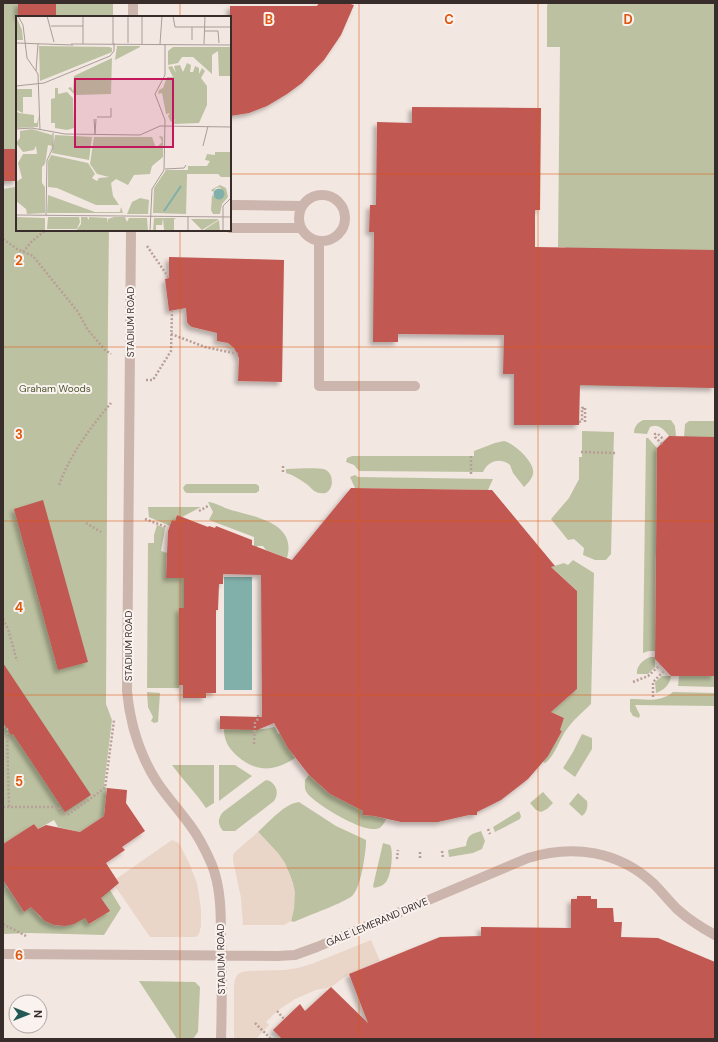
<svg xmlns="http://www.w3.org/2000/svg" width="718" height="1042" viewBox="0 0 718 1042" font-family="'DM Sans',sans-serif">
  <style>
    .green { fill: #bcc2a1 }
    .plaza { fill: #ead5c9 }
    .water { fill: #81afa9 }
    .building { fill: #c15851; filter: url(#shadow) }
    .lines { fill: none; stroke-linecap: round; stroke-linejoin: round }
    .path { stroke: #b79f97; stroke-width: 2.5; stroke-dasharray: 2 2; stroke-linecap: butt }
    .minor { stroke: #cbb5ad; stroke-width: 10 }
    .grid { fill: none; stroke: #df570e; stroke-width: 1; stroke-opacity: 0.55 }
    .labels { text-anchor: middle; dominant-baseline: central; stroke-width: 4; stroke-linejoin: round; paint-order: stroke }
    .street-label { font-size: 10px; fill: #392d2b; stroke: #faf2ee }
    .park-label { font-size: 10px; fill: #4f5730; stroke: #faf2ee }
    .inset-river { fill: none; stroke: #81afa9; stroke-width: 2 }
    .inset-road { fill: none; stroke: #a99d98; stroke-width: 1 }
    .view { fill: #c2185b; fill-opacity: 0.15; stroke: #c2185b; stroke-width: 2 }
    .inset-edge { fill: none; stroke: #392d2b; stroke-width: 2 }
    .grid-label { font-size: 13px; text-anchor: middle; font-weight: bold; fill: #df570e; stroke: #faf2ee; stroke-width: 4; stroke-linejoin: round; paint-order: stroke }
  </style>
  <defs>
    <filter id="shadow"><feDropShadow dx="-3.5" dy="3.5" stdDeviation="2" flood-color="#0004"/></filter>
  </defs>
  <rect width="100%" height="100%" fill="#f3e7e1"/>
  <path class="green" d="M3 3H113V17H17V181H3Z
    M548 3H715V388L563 385 565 247H558L560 47H547V6Z
    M15 187 17 188V230H109L108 313 106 704 112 720 104 786 107 788 104 816 80 832 58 827 54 820 38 829 34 824 3 844V189Z
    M643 420H671L675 426 676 436H669C664 430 659 423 650 427L647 434 634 433C634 427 637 423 643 420Z
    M689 421H715V437H684L685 424Z
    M582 431 614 432 611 554 606 560H595L583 555 584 548 574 539 568 540 551 519 569 498 579 479V457H582Z
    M646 438H648L657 448 655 651H649L643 653Z
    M504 441C514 443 536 463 533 474 532 479 528 483 524 487L513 473 510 465C500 457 488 461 483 472L359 471 354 465 346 462 347 458 352 456H474V451L495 443Z
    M286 469C294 469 320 467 326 470 336 476 333 496 320 493 314 493 310 486 305 483 299 479 293 475 286 473Z
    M355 475 358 477 493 479 488 490 355 488 350 477Z
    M187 484H256L259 486V491L256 493H187L185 492 183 488 185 485Z
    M208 502C214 502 224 508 231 510 256 517 297 523 287 558L266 550 263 546H258L254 549V537L209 520 213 512Z
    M148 507H201L182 517 177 515 175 521 172 520 170 526 151 518 149 517Z
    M157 525 165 528 161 551 167 553 166 578H200L184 608H179V688H147L148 543H154V535Z
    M573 560 594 573 591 704C583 712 573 720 567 729 559 739 556 755 545 763L543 762 562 731 560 730 564 718 551 712 577 689V591L551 567 564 563 568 565Z
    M650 657H655V667L648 674H637C636 666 643 660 650 657Z
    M662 676H671C670 685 664 690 656 693L655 682Z
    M679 676H715V687L678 686Z
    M147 692 160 693 158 722 154 723 151 721 153 717 148 707Z
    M673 692 715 693V706L635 705 640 715 639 718 633 716 630 711V699C646 699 659 703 673 692Z
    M275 727 278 734 280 733 295 758C273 773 254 772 235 754 228 747 224 740 224 729H264Z
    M582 734 592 738V749L575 777 563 768 573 752Z
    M172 765H214V803L206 808C196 793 183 780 172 765Z
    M219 765H235L252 776 219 801Z
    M309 775 330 794 363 811V815L374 816 386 819C384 824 381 829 375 829 360 831 315 804 307 793 304 789 305 785 305 780Z
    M266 780 270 781C277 786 279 793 274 801L235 831H223C217 824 218 818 223 812L263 782Z
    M543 792 553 803 547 809 541 812 536 810 530 803Z
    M578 793 587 801C588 807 587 812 582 816L569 804Z
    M299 802 336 826 364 839 366 840V844C365 857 361 886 353 895 347 902 306 916 294 922L291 921C301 880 286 861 258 832 269 822 285 803 299 802Z
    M519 811 521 816 520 819 495 832 493 827Z
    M481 831 485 841 482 849 473 853 449 857 448 850 466 846C468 834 470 835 481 831Z
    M383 843 390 845C394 851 391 876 386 882 383 886 378 887 374 888L373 886Z
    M3 880 24 912 32 906 34 910 40 917 54 925 65 926 84 916 90 924 109 911 93 886 110 890 121 908 104 935 30 933 3 934Z
    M139 981 195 982 200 987 198 1032 193 1039H177Z"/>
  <path class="plaza" d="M258 832 278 853 285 863 293 883 295 892 294 909 291 921 284 925H243L241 898 233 860V855L236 851Z
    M172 840 179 843 189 863 197 883 201 909V926L199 934 196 937H150L115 886 119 883 116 879Z
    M371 940 380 961 349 974 331 987 316 990 295 999 277 1011 266 1022 269 1025 256 1039H234V985L235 979 238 974 242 972 248 971 284 970 298 968 314 963Z"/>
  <path class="water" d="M224 577H252V690H224Z"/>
  <path class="building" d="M18 3H56V17H18Z
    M319 3H347L354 5 341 35 324 60 302 83 287 94 267 106 249 113 230 116V6H317Z
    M412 107 541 108 540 210H535V247L715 250V388L580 385 579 425H514V374H503L504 335 398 334V342H373L374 232H369L370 205H376L377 122 412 123Z
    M3 149H17V181H3Z
    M169 257 284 260 282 382 238 381 239 358 234 348 228 343 217 341V333L192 327 189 325 187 322 186 308 169 311 165 279 169 278Z
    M669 436 715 437V676H671L655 659 657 448Z
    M351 488 492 490 555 566 551 567 577 591V689L551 712 564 718 560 730 562 731 548 756 528 779 501 800 477 812V815H469L438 822H401L374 816 363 815V811L330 794 309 775 288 748 274 723 257 730 220 729V716L262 717 261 575 223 574V584H219L218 610H216V693H206V698H183V685H179V608H184V578H166L168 531 172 520 175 521 177 515 208 527 209 526 215 528 216 526 252 540V545L292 560Z
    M43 500 88 662 58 670 14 509Z
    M3 663 91 795 65 812 13 734 11 735 3 722Z
    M107 788 127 790 126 803 145 831 122 847 125 850 106 863 119 883 101 898 110 911 89 924 85 918 74 924 65 926 54 925 45 921 31 907 24 912 3 880V844L34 824 38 829 46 825 80 832 104 816Z
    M577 896H591V899H597V908H613L614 922H622L621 937 658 938 715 962V1039H282L273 1030 300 1004 305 1011 331 987 368 1023 349 974 440 937 481 936V927L571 928V899H577Z"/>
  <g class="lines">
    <path class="path" d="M3 184 4 181
      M3 239 17 249 33 256 78 312 88 330 105 350 111 354
      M147 246 169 278
      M23 252 32 241 46 230
      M171 334 205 347 238 354
      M146 380H153L171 351 172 311
      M585 408V424
      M579 422 582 421V408H585
      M662 444 655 437V434H658L663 439
      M581 452 615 453
      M283 472V465
      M471 474V454
      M59 485C71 453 90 428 111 403
      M199 511 208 506
      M145 519 166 527
      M86 523 101 532
      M3 619 8 629 17 661
      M633 682 648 676 660 665
      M653 697V682L665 670
      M3 727 7 729 9 807
      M254 744 255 723 258 719V713
      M3 807H58L63 814H69L105 788 114 720
      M488 829 490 834
      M442 851 443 858
      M420 852V860
      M397 859 398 850
      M3 890 7 887
      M3 924 26 936
      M277 1011 284 1019
      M255 1023 271 1039"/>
    <path class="minor" d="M133 17V3
      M299 218a23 23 0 1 1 46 0a23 23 0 1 1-46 0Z
      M230 205 302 206
      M230 228H301
      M131 230 127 691C130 723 139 754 157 782 167 797 179 810 190 825 199 837 206 851 212 865 221 888 221 914 221 939 222 972 222 1006 221 1039
      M319 241V386H415
      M3 954 277 956 295 955 317 947 528 858C573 844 619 851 654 884 662 892 669 901 677 909 688 919 702 928 715 935"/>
  </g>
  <path class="grid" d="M180 3V17M359 3V1039M538 3V1039M3 174H17M230 174H715M180 230V1039M3 347H715M3 521H715M3 695H715M3 868H715"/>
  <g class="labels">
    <g class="street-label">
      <text transform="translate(130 322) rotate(-90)">STADIUM ROAD</text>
      <text transform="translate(128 646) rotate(-90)">STADIUM ROAD</text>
      <text transform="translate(377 922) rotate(-23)">GALE LEMERAND DRIVE</text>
      <text transform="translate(221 959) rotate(-91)">STADIUM ROAD</text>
    </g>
    <g class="park-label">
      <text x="55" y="388">Graham Woods</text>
    </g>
  </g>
  <g transform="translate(16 16)">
    <rect width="215" height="215" fill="#f3e7e1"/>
    <path d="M0 0 6 14 7 24H0ZM23 30 93 31 96 32V36L24 65ZM101 30H124V31L99 44ZM157 31H215V60H203L202 35 196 39V58L177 41H166L162 47 152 49V35ZM96 42 95 78 59 79 52 72 55 71 57 75 58 60ZM171 47 175 49 174 56H177L179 50 183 52V58L186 52 189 55 185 62 191 70V89L183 107 159 108 156 107 160 103 155 106 152 100 154 97 150 98 146 77 142 78 143 74 147 72 151 61H157L152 51 156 50 160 57 158 50 164 49 167 56ZM39 72H42V78L51 76 57 82 58 112 51 114 39 112V107H35V83L39 82ZM0 73H16V81H7V97L0 94ZM0 95 3 97 18 99V107H21L23 99 22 111 0 112ZM16 113 36 119 37 130 33 137 36 130 32 129 29 148 26 151V167L29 171V197L11 198 10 193 0 185V166L6 162 2 147 7 138H21L20 130 18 134 7 136 0 127 4 122V115ZM39 119 76 121 73 144 36 137ZM144 120 147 121V141L136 150 134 158 118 159 112 169 100 163 95 167 97 180 103 189H80L41 172 32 171V145L35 139 72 147 79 158 76 162 81 165 83 162 93 161 81 158 74 148 78 121H136L140 132 146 126 144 121 142 122ZM199 136H215V161H205L202 158H171L170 198 137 197 138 172 150 154H172V150H191L194 145 189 144 191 138 199 139ZM204 169 210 172 212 181 206 188 204 198H197L195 194 196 179 202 183 208 179 204 171 200 172 197 176 195 174ZM32 179 79 196H104L105 191 107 197H31ZM124 182 133 184 132 198H111L116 186ZM0 201 29 202V215H0ZM32 201H63L64 206 61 213H31ZM65 201H71L73 204V201L91 202 92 207V203L98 201H109L111 206 113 202H131L132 215H60L65 208ZM138 202H161L158 203V214H148L147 202 146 209H140V215H137ZM175 203H202V204L186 214ZM203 204 204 215H188V214Z" fill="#bcc2a1"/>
    <path d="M197.5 178a5.5 5.5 0 1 1 11 0a5.5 5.5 0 1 1-11 0Z" fill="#81afa9"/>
    <path class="inset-river" d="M148 195 165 170"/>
    <path class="inset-road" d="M2 0 7 9 11 42 22 58 24 114M31 0 38 26M112 0V27M157 0 159 11H215M35 10H67M189 15H202L203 27M176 24V11M0 27 57 29M55 28 215 29M67 28V0M97 28V0M126 28V0M144 28 146 0M188 28 189 0M20 55 22 28M0 70 28 67 94 40 98 35V27M81 101H95V92M78 103 79 118M0 113 16 112 49 118 124 119 144 110 215 111M79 118 80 103M187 130 192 110M149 153 168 152 170 149M0 199 215 201M30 199 31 144 37 132V117M172 200V215M134 215 136 173 148 154 149 104 139 78 149 59V28M207 215V190L215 182"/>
    <path class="view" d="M59 63H157V131H59Z"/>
    <rect width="215" height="215" class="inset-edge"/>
  </g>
  <g class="grid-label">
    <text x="269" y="24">B</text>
    <text x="449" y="24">C</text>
    <text x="628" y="24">D</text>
    <text x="19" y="265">2</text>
    <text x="19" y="439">3</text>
    <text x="19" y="612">4</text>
    <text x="19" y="786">5</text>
    <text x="19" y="960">6</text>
  </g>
  <rect width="718" height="1042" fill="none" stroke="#392d2b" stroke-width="8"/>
  <g transform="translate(28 1014) rotate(90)"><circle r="19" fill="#faf2ee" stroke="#ada3a0"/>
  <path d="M0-3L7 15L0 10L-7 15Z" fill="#225a53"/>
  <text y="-6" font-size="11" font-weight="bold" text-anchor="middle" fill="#392d2b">N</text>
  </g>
</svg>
